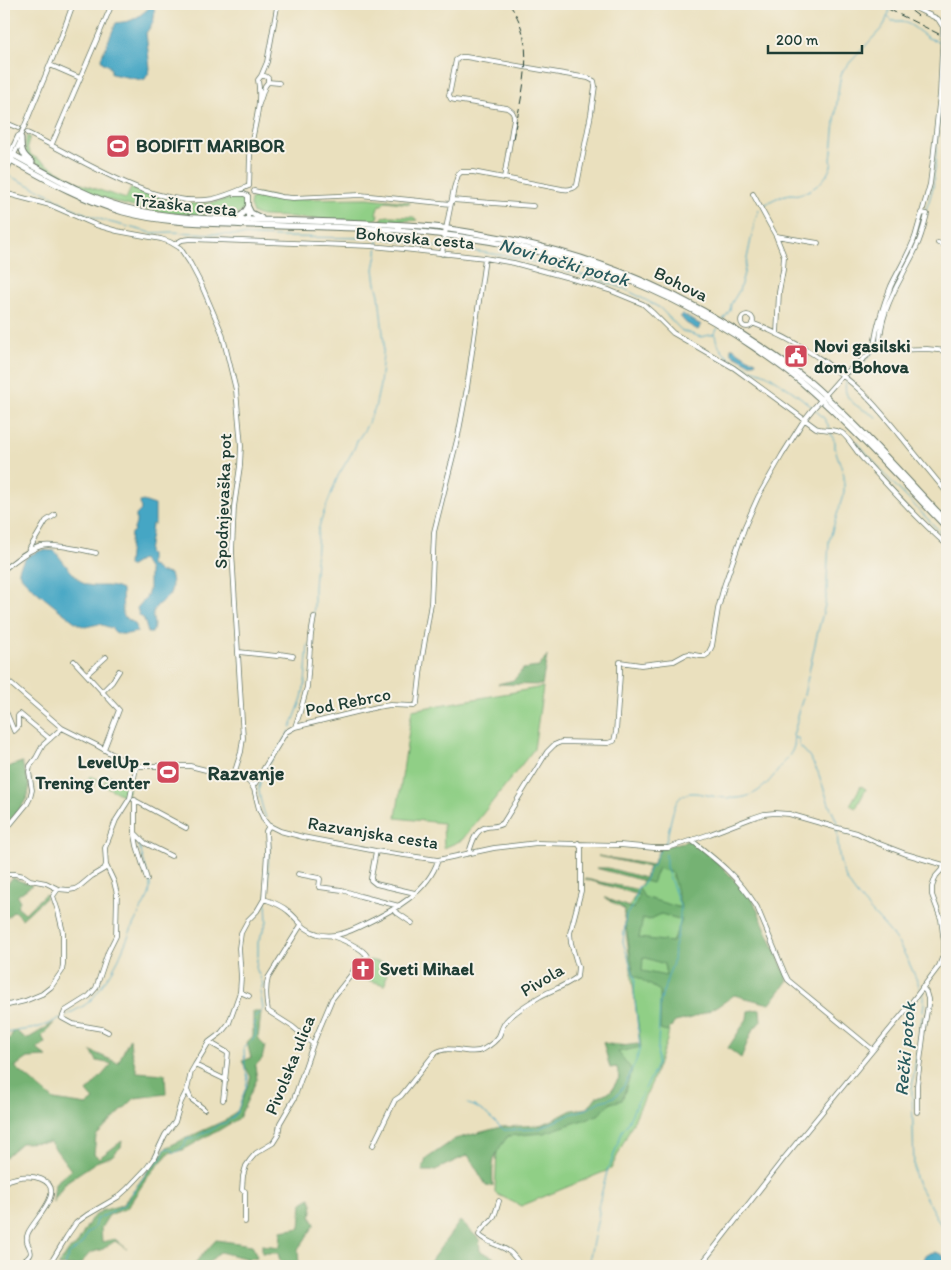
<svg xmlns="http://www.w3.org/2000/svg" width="951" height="1270" viewBox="0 0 951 1270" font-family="Itim,sans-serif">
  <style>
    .green { fill: #90cf86; stroke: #58865d }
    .forest { fill: #74b273; stroke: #4a7854; fill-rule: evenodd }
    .water { fill: #45a6c4; stroke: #32727c }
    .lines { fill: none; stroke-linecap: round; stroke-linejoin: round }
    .stream { stroke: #45a6c4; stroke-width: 1 }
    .minor-casing { stroke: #667664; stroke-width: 5.5 }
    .major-casing { stroke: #667664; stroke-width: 7 }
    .minor { stroke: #fff; stroke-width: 4 }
    .major { stroke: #fff; stroke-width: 5 }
    .rail { stroke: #1f3d34; stroke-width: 1; stroke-dasharray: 8 4; stroke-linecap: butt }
    .minor-bridge-casing { stroke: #667664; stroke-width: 5.5; stroke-linecap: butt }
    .minor-bridge { stroke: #fff; stroke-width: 4 }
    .labels { text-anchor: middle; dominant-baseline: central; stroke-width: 4; stroke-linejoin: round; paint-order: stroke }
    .poi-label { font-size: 18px; font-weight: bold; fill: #1f3d34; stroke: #f7f3e8; text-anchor: start }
    .street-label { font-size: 18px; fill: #1f3d34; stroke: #f7f3e8 }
    .water-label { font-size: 19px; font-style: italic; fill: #2a5c5f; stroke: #f7f3e8 }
    .quarter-label { font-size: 20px; font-weight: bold; fill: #1f3d34; stroke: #f7f3e8 }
  </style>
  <rect width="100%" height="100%" fill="#f7f3e8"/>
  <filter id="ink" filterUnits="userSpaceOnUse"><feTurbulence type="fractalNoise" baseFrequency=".02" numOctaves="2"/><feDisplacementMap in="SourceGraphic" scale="10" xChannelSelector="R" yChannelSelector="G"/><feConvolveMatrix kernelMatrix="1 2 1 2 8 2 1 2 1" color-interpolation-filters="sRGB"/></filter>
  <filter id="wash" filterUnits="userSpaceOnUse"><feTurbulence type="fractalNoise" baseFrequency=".0096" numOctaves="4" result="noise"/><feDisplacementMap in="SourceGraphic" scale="20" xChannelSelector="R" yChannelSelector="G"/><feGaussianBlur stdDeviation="1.12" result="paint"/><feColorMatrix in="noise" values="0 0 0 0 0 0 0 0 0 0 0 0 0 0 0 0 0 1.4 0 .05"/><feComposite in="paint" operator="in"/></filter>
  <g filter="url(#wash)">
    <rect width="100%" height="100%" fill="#eae0be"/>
    <path class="green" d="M27 136 30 137C27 145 26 148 31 155L77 182 90 187 126 199 131 188C153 195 177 204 200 204 214 203 229 199 242 195L245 197C245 205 246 210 239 214 218 214 198 216 177 214 141 211 104 201 71 184 64 180 58 175 52 171 34 160 20 160 27 136Z
      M258 194 284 199 368 198 409 202 410 204 386 201 382 205H379L376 214 379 215 378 218 373 221 306 219 293 217 261 216 253 213 250 206 251 199Z
      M389 216 413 217 417 220C412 221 408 220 403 221 395 222 389 223 380 222L383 217Z
      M543 687 534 749 462 840 444 848 443 823 396 818 412 710Z
      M108 775 130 784 126 797 103 785Z
      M90 776 98 779 89 794 82 789Z
      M861 786 866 789 856 808 850 805Z
      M655 859 705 876 694 910 667 1040 652 1082 611 1169 521 1206 495 1193 497 1150 508 1136 588 1108 611 1091 619 1078 617 1067 609 1044 641 1047 624 916Z
      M369 960 388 964 385 985C377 982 351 979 357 968 359 963 362 962 367 962Z"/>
    <path class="forest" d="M547 656 542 685 498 684 514 680 523 669 539 667Z
      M22 762C24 770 28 778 29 786 31 800 12 818 4 827V766L5 768Z
      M691 840 713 857 753 900 788 980 770 1004 734 995C717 1008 697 1018 675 1022L667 1032 660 1030V991L634 975 624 916 625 910 605 898 634 909 639 895 585 879 640 890 644 897 681 908 672 873 658 868 652 883 596 868H608L645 878 649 867 598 856 652 865 660 848ZM661 914 682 920 672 942 639 938 643 918 649 920ZM643 957 664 964 666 976 642 971Z
      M12 878 32 885 17 896 20 901 17 906 25 913 45 894 47 896 22 919 14 911 4 920V889Z
      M760 1009 761 1021 752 1031 741 1058 728 1048 747 1019 748 1011Z
      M253 1012H261L258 1039 265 1046 262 1059 255 1066 257 1079 239 1118 216 1132 211 1134 183 1150 169 1153 147 1178 127 1208 109 1215 101 1228 102 1242 115 1239 127 1249 115 1241 103 1249 90 1253 78 1266H58L69 1250 76 1246 91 1219 101 1211 122 1205 167 1147 228 1119 238 1110 251 1077 242 1061 251 1058 247 1042 253 1036Z
      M54 1023 42 1036 45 1043 37 1049 47 1057 28 1058 15 1067 54 1100 87 1105 94 1100 87 1092 112 1064 97 1061 91 1051 118 1063 130 1038 131 1050 137 1072 165 1074 166 1094 135 1098 96 1136 94 1154 99 1158 122 1141 121 1147 112 1156 96 1162 66 1182 53 1202 55 1183 71 1170 50 1142 21 1143 4 1158V1037L9 1040 14 1030 27 1039Z
      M603 1042 615 1047 638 1044 641 1047 618 1052 632 1070 622 1100 611 1103 598 1115 544 1133 508 1136C492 1157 492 1161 493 1186L486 1185 468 1155 433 1171H422L426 1159 455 1139 501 1127 543 1125 572 1110 588 1108 596 1097 611 1091 619 1078 617 1067 610 1068Z
      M310 1198 313 1204 311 1217 315 1224 298 1250 299 1266H290V1264L280 1261 278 1253H262V1245L280 1247 281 1231 300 1228 302 1203Z
      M460 1221 479 1239 480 1251 493 1257 496 1266H427Z
      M216 1240 252 1245 257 1257 249 1259 220 1252 210 1261 206 1266H188L195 1263Z"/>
    <path class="water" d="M151 6 154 7C155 20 154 22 146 33L150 69 148 74 145 79 142 80 111 74V69L109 68V66L102 62 101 58 116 23C121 22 125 22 129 21 138 18 144 12 151 6Z
      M682 314 701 325 698 330 686 323 680 316Z
      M731 348H733L748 358 756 361 755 363H749L732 354 731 352Z
      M143 501 155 505V524H152C151 534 149 544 148 553L150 555V566L154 567 160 572 170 574C173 582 173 594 165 599 161 603 157 604 154 610 150 618 157 623 152 633H148L144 619 139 615 137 608 146 598 149 590V570L142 559 129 567 128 565 131 533 133 532 136 523V515L141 510 140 502Z
      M42 550 55 551C60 558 80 584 87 585 101 588 108 583 122 590L123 615C129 623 137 619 137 632L127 634H120L115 632 111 628 99 624 85 627 78 624C68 617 22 582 19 573 18 568 24 560 28 556 31 554 38 552 42 550Z
      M934 1252C943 1254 947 1257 947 1266H919C923 1258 926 1254 934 1252Z"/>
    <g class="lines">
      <path class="stream" d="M887 16 892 21H903L912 26 928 38 940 42
        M947 54V59
        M7 175 51 195 66 205 91 216 109 222 152 233 171 232 280 237 381 238 435 247 439 246 441 248
        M762 207C769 201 781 195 791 194 794 194 796 195 799 194 815 190 827 180 832 163L831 160C834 138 835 115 838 93 839 84 840 78 843 70L882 28 885 23 892 4
        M925 212 929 201 933 187 938 128 947 66
        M918 238 924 216
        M445 248 470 250 473 251 514 257 593 278 625 289 651 303 660 308 682 331 701 337 714 334 718 328
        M888 301 893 288 905 267
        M723 320 730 310 731 304 739 291 744 273 755 220 759 210
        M715 335C718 352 730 361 746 367 753 370 760 371 768 375 783 385 799 395 812 407
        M848 377 870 356 877 344 879 332
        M846 382C841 402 862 408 876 417
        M815 410 823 417 830 428
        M830 432 835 442V449L844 475V492L829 541 827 579V589L825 605 817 635 804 695 797 716V722L793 735 794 738H798L799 740V745L809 756 818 772 829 804 837 822V825
        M857 442 887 477 947 539
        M313 615 314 606V588L318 531 321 520 338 476 354 449 357 441 365 429 375 408 380 385 384 343 379 295 376 284 374 269 377 254 378 240
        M291 727 302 698 305 683 308 644
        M266 818C263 810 260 800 259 791 257 777 283 745 290 731
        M837 829C838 842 838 856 842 868 849 893 877 915 893 936 904 950 913 971 920 988
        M269 834 270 849
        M664 846C670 834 671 803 682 796 690 791 698 793 707 795 746 803 759 797 782 765 788 757 797 748 794 738
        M268 867 269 852
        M268 876V869
        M267 897 268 878
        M922 991 924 997V1004L912 1087 914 1170 915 1178 919 1186 947 1236
        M63 1017 85 1005 93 998 112 971 119 958 134 923 149 895 150 888V882L138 842
        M4 1035C14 1029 25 1031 36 1028 45 1026 52 1022 60 1018
        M468 1104 474 1106 484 1112 504 1130 538 1129 573 1113 587 1109 600 1101 609 1099 617 1095 622 1089 623 1087 629 1077 631 1070 635 1064 640 1048 634 992 635 979 623 942 626 915 633 905 638 887 643 885C645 879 648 875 649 869L652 867 658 853 660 851
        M65 1266 69 1254C78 1249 84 1243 87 1233L94 1228 96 1220 124 1205 149 1169 161 1159 165 1149 169 1148 174 1153C181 1150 185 1146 187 1139H195L201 1134 207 1131H210L219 1124 225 1123 232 1118 237 1112 246 1087 248 1077 245 1069 244 1049 246 1046 252 1041 256 1034 254 1020 255 1016 262 1011 263 1008 260 991 263 984 256 968 257 959 258 956V942L267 922 266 902
        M588 1266 599 1213 598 1207 608 1168 610 1166 622 1131 626 1126 635 1107 654 1072 657 1064 660 1003 668 976 673 963 674 947 680 922V906L666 867V854"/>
    </g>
  </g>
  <g filter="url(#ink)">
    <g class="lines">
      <g class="minor-casing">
        <path id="minor" d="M50 65 80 78
          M261 76 267 62 277 7 273 4
          M268 82 279 83
          M4 122 18 128
          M25 125 60 40 73 4
          M27 133C81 158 151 209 213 199 226 196 237 191 249 186
          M52 144 112 4
          M4 166 18 136 21 134
          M4 176 21 140
          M249 186C250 173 249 159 251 146 255 124 262 102 258 80L261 76H265L268 78V82L265 86 259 104
          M254 191 282 197 293 198 360 195 451 204
          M4 193 50 205 96 225 117 231 161 239 170 242 180 248 190 263 201 284 222 333 236 390 241 446 240 466 234 507 232 551 243 738 241 752 234 774
          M234 194H244L248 196
          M753 194 776 236 784 256 783 270 779 292 777 334
          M452 200 533 206
          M248 221V196
          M776 236 818 243
          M938 243 947 246
          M175 244 182 240 190 239 371 246 403 249 485 258 514 263 569 278 609 290 643 304 652 312 673 333 734 368 816 428C824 431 834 428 842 433 849 438 857 453 864 460 891 489 917 519 947 545
          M442 254 445 234 454 188 458 175 461 172H473L562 189C568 190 573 190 577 185L591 114 595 86 594 81 588 78 466 57H461L456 60 450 91 449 95 451 99 455 100 507 108C512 111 514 113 514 118L504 178
          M741 321a6 6 0 1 1 12 0a6 6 0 1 1-12 0Z
          M752 323C793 339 832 364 864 394 878 408 891 424 904 440 918 458 933 475 947 493
          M878 346 888 350 927 349 947 351
          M880 347C879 322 890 298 902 276 906 267 912 258 916 248 921 238 924 226 927 214L921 213
          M27 553 46 521 55 515
          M4 569C15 561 27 550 41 546 55 543 82 550 96 553
          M239 652 277 656 280 654 293 656
          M74 661 119 710 104 749
          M87 674 106 657
          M4 678 62 728 98 746 129 764 138 766H190L218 773 234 774 241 777 249 782 254 789 259 809 264 820 268 825 280 831 303 837 376 851 438 860 494 848 537 843 620 845 654 848H668L710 834 752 818 764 814 775 813 789 814 834 827 857 833 880 844 906 854 947 866
          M103 691 112 682 119 671
          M4 711 7 714 14 731 18 727V716L20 714 50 739
          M295 727 377 707 390 705 414 706 417 703 422 658 431 603 434 532 458 436 467 388 485 258
          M241 777C246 774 253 775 258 778L256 782 253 786
          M258 778 286 732 295 727 300 712 307 687 311 635 314 617
          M134 800 186 828
          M135 800V833L145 843 171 856
          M4 832 27 804 30 798 32 790 29 772 30 766 36 758 43 745 62 728
          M135 835 137 846 147 879
          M691 840C719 862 738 877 757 907L785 974 788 980 873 1050
          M376 851 371 878V880L376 884 415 893
          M469 853C472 842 476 829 487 827 493 826 498 827 503 823L547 752 554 745 561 742 608 743 614 741 616 732 620 675V662L641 665 674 661 685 655 689 654 700 656H705L708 654 712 646 718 609 724 586 745 526 758 497 782 455 804 420 812 410 842 376 867 356 874 345C877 325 883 305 891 286 899 269 909 254 915 237L930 184 933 159 940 94 943 27 938 19 919 10 910 4
          M8 874H15L24 876 30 880 46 883 58 889
          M298 874 319 878 320 879 319 887 342 890 360 896 399 906
          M264 899C273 902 281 905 288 911 299 920 303 930 318 934 334 939 351 931 365 924 394 910 428 892 438 860
          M393 910 412 923
          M301 925 268 978C265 989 266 1000 268 1011L293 1027 313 1044
          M240 992 249 996
          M4 1006 25 1001 42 994 51 987 62 971 63 964V932L58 911 53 896 58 889 69 890 75 889 80 886 92 876 104 869 106 865
          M108 1032 102 1029 73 1024 62 1018 65 1011 89 996 96 988 108 952 116 936 117 894 114 882 106 865 105 848 116 820 130 798 136 768 138 766
          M209 1042 228 1053 223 1100
          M195 1065 226 1080
          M187 1090 191 1099 204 1109
          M917 1112V1085L925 1023 928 1005V999L926 992 922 987
          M373 1145 395 1100 401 1096 435 1053C451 1043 469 1057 484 1049 489 1046 496 1041 499 1036 502 1030 502 1024 508 1019 516 1011 529 1003 539 997 553 989 564 987 577 977L578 967 571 943 570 933 581 891V848L578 843
          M4 1182C16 1177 28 1174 41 1179 68 1190 34 1219 28 1233 21 1250 46 1250 15 1266
          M499 1201C497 1207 496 1213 493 1218 489 1224 481 1227 479 1235 488 1244 502 1245 511 1253 515 1257 518 1261 521 1266
          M245 1222V1191L242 1190 243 1176 246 1166 250 1160 256 1153 273 1143 278 1135 280 1123 294 1099 313 1044 332 999 351 975 356 966 367 956C363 948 341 939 332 936
          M47 1266 50 1264 67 1236 76 1223 87 1215 118 1197 128 1188 146 1169 154 1158 165 1135 175 1122 181 1102 187 1090 191 1072 195 1065 209 1042 221 1033 229 1023 240 992 241 977 239 948 241 933 248 920 257 911 264 899 267 852 266 831 269 826
          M484 1266 492 1265 498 1266
          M700 1266 785 1157 905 1011 939 966 944 953V943L941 919 932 895V887L936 876 945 866"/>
      </g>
      <g class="major-casing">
        <path id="major" d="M21 138C21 150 22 155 32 162
          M4 150C43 170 80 195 123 207 167 219 214 219 259 220 317 221 376 222 434 227 460 230 486 235 512 240 606 260 684 294 763 348 778 358 792 368 806 379 820 390 832 403 845 415 880 449 913 486 947 522
          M4 156C42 177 81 200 123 212 157 221 193 223 228 224 285 227 341 226 397 230 529 240 645 272 755 348 772 360 790 372 806 386 856 430 901 480 947 528
          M234 217C242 217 244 213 248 207L251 213 261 218"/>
      </g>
      <use href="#minor" class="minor"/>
      <use href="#major" class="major"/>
      <path class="rail" d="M509 4C539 43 521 95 513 139
        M878 4 947 38
        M902 4 921 18"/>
      <g class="minor-bridge-casing">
        <path id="minor-bridge" d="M21 134 25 125"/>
      </g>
      <use href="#minor-bridge" class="minor-bridge"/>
    </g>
  </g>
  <defs>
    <g id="stadium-square" transform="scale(1.25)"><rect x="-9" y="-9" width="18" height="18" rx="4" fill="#d1495b" stroke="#f7f3e8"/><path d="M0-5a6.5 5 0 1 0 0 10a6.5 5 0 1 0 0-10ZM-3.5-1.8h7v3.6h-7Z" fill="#fff"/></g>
    <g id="civic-square" transform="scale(1.25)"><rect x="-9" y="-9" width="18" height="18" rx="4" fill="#d1495b" stroke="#f7f3e8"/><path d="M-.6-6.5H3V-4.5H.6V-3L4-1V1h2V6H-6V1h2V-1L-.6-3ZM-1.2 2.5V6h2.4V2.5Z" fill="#fff"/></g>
    <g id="church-square" transform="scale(1.25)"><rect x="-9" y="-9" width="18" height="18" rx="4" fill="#d1495b" stroke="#f7f3e8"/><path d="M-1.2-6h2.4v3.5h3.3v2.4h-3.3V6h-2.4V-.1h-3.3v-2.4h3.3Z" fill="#fff"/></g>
  </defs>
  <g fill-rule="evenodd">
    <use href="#stadium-square" x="118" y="146"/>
    <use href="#civic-square" x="796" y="356"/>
    <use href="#stadium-square" x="168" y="772"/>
    <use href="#church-square" x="363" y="969"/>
  </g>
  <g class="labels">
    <g class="poi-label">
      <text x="136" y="146">BODIFIT MARIBOR</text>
      <text x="814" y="346">Novi gasilski<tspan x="814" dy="21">dom Bohova</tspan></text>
      <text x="150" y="762" text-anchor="end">LevelUp -<tspan x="150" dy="21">Trening Center</tspan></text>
      <text x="380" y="969">Sveti Mihael</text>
    </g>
    <g class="street-label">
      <text transform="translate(185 205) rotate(6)">Tržaška cesta</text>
      <text transform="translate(415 238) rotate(5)">Bohovska cesta</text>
      <text transform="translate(681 284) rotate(26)">Bohova</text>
      <text transform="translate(223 501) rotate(-88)">Spodnjevaška pot</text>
      <text transform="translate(348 702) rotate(-11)">Pod Rebrco</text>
      <text transform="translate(373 833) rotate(9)">Razvanjska cesta</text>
      <text transform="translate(542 980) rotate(-31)">Pivola</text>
      <text transform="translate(290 1065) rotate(-68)">Pivolska ulica</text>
    </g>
    <g class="water-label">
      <text transform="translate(564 262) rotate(16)">Novi hočki potok</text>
      <text transform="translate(905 1049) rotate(-85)">Rečki potok</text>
    </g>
    <g class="quarter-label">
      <text x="246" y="773">Razvanje</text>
    </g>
  </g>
  <rect width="951" height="1270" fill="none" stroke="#f7f3e8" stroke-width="20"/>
  <path d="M768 45v8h94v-8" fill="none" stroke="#1f3d34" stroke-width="2.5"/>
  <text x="776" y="45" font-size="15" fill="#1f3d34" stroke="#f7f3e8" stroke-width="4" paint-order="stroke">200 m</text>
</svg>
